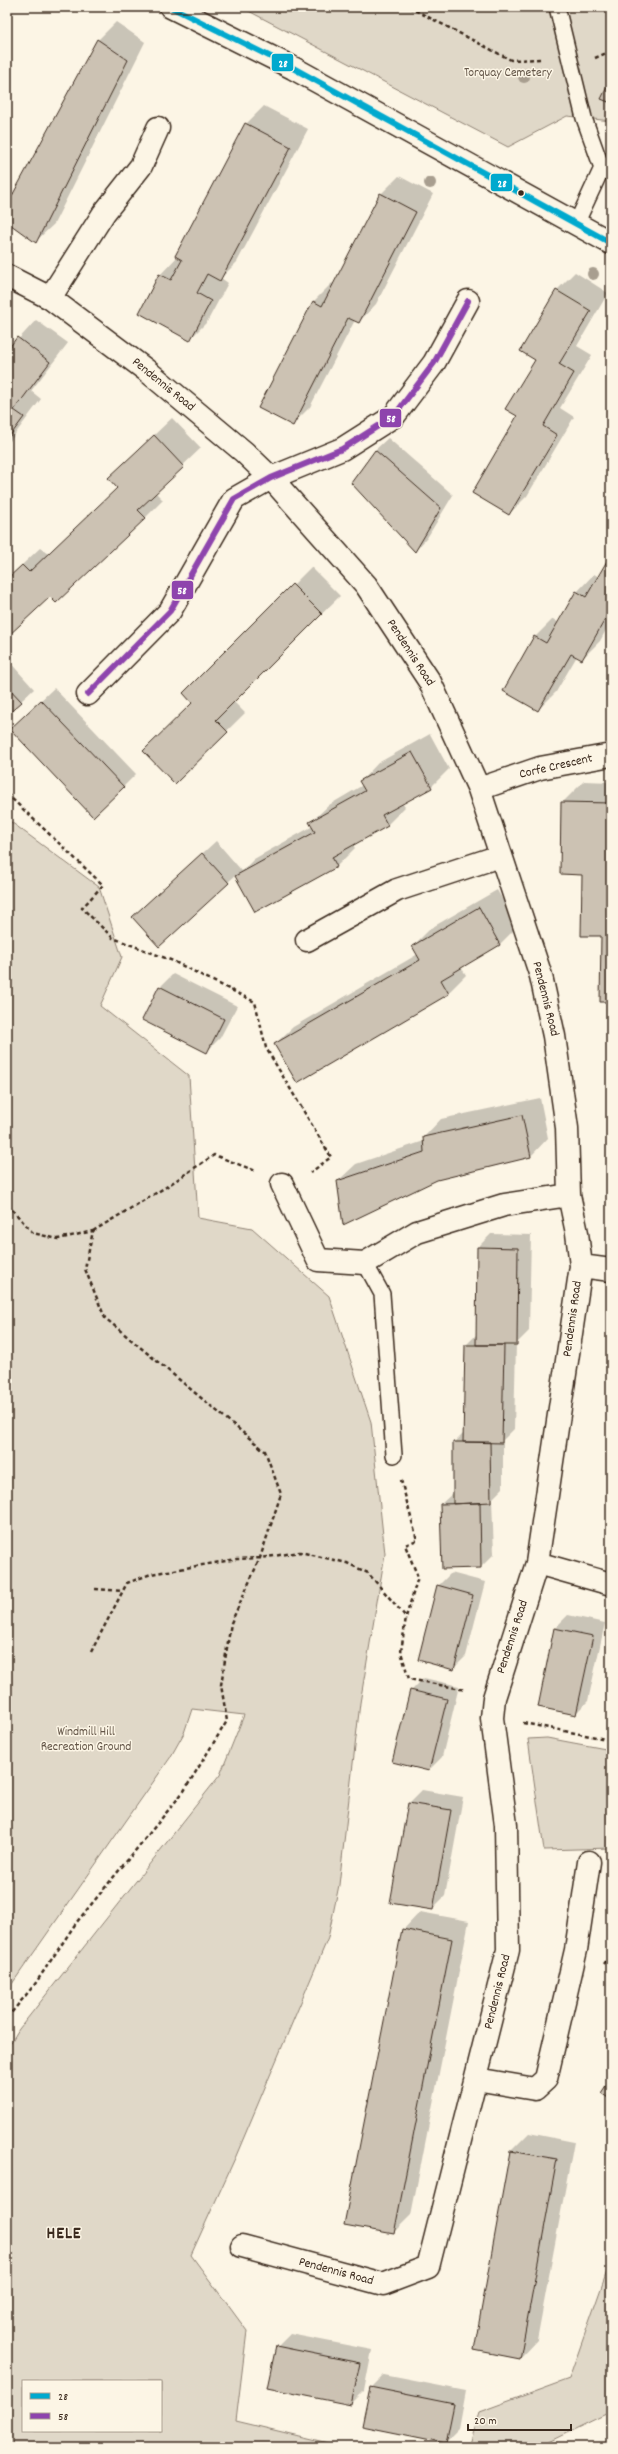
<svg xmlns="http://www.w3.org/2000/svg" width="618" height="2454" viewBox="0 0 618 2454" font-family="Dekko,sans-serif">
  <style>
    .green { fill: #e0d8c8; stroke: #8e8173; fill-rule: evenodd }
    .shadow { fill: #0003 }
    .building { fill: #ccc2b3; stroke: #3b2a1e }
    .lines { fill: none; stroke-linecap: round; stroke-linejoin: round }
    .lane-casing { stroke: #3b2a1e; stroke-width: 18 }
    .street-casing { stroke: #3b2a1e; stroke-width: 25 }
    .secondary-casing { stroke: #3b2a1e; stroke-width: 25 }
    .path { stroke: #3b2a1e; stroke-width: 2.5; stroke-dasharray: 4 3; stroke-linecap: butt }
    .lane { stroke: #fcf5e5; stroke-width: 15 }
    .street { stroke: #fcf5e5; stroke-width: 22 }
    .secondary { stroke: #fcf5e5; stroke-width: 22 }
    .bus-1-casing { stroke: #fcf5e5; stroke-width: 9 }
    .bus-2-casing { stroke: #fcf5e5; stroke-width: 9 }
    .bus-1 { stroke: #00a9ce; stroke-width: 6 }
    .bus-2 { stroke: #8e44ad; stroke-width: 6 }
    .tree { fill: #a89e8f }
    .bus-dot { fill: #3b2a1e; stroke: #fcf5e5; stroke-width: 1.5 }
    .labels { text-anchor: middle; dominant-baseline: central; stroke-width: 3; stroke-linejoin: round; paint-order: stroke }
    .park-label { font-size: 13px; fill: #645648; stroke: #fcf5e5 }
    .street-label { font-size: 13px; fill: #3b2a1e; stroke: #fcf5e5 }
    .district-label { font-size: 17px; font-weight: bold; letter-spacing: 1px; fill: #3b2a1e; stroke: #fcf5e5 }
    .line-badge { stroke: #fcf5e5; stroke-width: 1.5 }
    .badge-label { font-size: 11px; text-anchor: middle; font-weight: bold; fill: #fff }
  </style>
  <rect width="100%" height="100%" fill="#fcf5e5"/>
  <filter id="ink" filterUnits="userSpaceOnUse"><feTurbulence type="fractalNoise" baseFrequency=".025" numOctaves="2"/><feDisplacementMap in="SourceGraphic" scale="8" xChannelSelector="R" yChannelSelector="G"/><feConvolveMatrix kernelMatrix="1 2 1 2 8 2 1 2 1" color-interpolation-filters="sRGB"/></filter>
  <g filter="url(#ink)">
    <path class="green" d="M241 7H611V121L567 116 508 147Z
      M7 819 99 887 122 957 100 1006 189 1076 198 1218 252 1228 329 1296 371 1422 385 1554 360 1703 339 1885 328 1938 236 2156 191 2255 247 2331 236 2421 345 2447H7V2049L19 2029 220 1775 244 1715 192 1709 184 1733 170 1758 7 1991ZM23 2381H161V2431H23Z
      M547 1738 611 1750V1848L544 1850 528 1739Z
      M611 2260V2407L608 2413 538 2447H468L479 2412 569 2379Z"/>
    <path class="shadow" d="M116 22 145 42 54 224 36 241 7 220V207L98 40Z
      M264 106 308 129 237 262 221 278 228 283 207 322 190 339 160 275 178 256H176L246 124Z
      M399 176 433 194 376 304 359 322 355 320 310 407 292 425 259 407 314 301 332 283 334 285 381 194Z
      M575 272 608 293 577 346 592 355 560 408 574 417 527 496 509 514 519 416 536 359 521 351 557 290Z
      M36 320 68 343 31 391 41 399 7 445V352Z
      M172 418 201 448 155 492 163 500 145 518 51 595 7 636V579L40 548 48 554 118 488 128 460Z
      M388 438 453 495 427 538 415 551 375 450Z
      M611 556V621L600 641 582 659 577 656 556 692 538 710 535 637 553 619 559 623 577 592 594 574 599 577Z
      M311 567 340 596 233 701 245 713 175 782 194 702 185 693Z
      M7 659 34 689 7 714Z
      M54 688 136 774 123 787 24 716Z
      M430 734 449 769 431 787 402 803 405 807 387 825 352 844 355 848 337 866 255 911 236 875 228 882 133 917 216 841 242 871 254 859 313 826 311 822 329 805 363 785 361 781 378 763Z
      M584 781 611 782V1001L602 935 562 803Z
      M497 890 518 926 500 944 461 967 466 975 448 993 275 1044 293 1027 418 954 413 946 431 928Z
      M173 974 237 1006 220 1038 207 1051 160 987Z
      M540 1098 548 1138 531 1156 338 1181 356 1164 424 1141V1137L441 1119Z
      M491 1234 531 1235 529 1331 516 1344 514 1429 503 1440V1488L492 1499 494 1554 481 1567 441 1504 454 1492V1443L464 1433 466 1345 477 1334 478 1247Z
      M451 1573 485 1582 466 1656 453 1669 438 1586Z
      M568 1615 605 1623 588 1701 575 1714 555 1628Z
      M424 1678 459 1686 442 1757 429 1770 411 1691Z
      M422 1790 463 1797 445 1896 432 1909 391 1902 409 1803Z
      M420 1912 469 1921 411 2215 393 2233 403 1930Z
      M529 2133 574 2142 537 2340 520 2358 475 2350 511 2151Z
      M290 2334 372 2350 364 2391 351 2404 269 2388 277 2347Z
      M384 2375 466 2391 459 2429 446 2442 371 2388Z"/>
    <path class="building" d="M97 39 128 60 36 243 7 222V205Z
      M611 79V103L601 99Z
      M245 123 291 147 220 281 207 274 197 293 211 301 190 341 139 313 159 274 171 280 182 260 175 256Z
      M380 193 416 212 359 323 348 318 293 426 258 408 313 301 322 306Z
      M556 290 591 311 559 364 574 373 543 426 557 435 509 515 472 493 517 416 505 409 535 360 520 351Z
      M17 337 50 362 14 410 24 417 7 440V351Z
      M154 435 184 467 138 510 146 518 56 603 50 597 7 637V579L22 565 29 572 117 488 108 478Z
      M375 450 441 508 415 552 351 483Z
      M611 554V609L582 660 571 654 538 711 503 691 534 636 546 643 576 591 586 597Z
      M292 584 322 614 216 720 228 732 175 784 143 751 192 703 183 693Z
      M7 686 22 702 7 715Z
      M41 700 124 787 93 817 10 729Z
      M412 752 432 788 382 815 388 826 332 857 337 867 255 912 235 876 315 832 309 822 365 791 359 781Z
      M561 802 611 803 609 868H611V1002H600L601 936H581L582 875 560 874Z
      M202 853 229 883 159 947 132 917Z
      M479 907 500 945 441 980 449 994 297 1083 274 1044 420 960 412 946Z
      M159 986 224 1019 207 1053 142 1020Z
      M522 1115 531 1157 437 1180 343 1225 337 1181 424 1152 423 1137Z
      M477 1247 518 1248 517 1345H476Z
      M465 1345H504L502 1443 463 1442Z
      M453 1442H490L491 1502 453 1504Z
      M480 1503 481 1568 442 1569 440 1504Z
      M437 1585 473 1595 454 1670 418 1660Z
      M554 1628 593 1636 576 1715 538 1707Z
      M410 1690 447 1699 429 1771 392 1762Z
      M408 1803 451 1810 433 1910 390 1903Z
      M402 1929 452 1939 394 2234 344 2225Z
      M611 2078V2100L601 2093Z
      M510 2151 557 2159 520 2359 474 2350Z
      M276 2346 360 2363 351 2405 267 2388Z
      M370 2387 454 2404 446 2443 362 2426Z"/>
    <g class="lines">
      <g class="lane-casing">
        <path id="lane" d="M557 7 584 118 602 168
          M576 224 602 168 611 164
          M365 1263 382 1294 394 1455"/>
      </g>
      <g class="street-casing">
        <path id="street" d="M7 276 50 298 146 370 244 452 271 478 366 585 430 682 479 789 541 976 554 1036 567 1128 569 1195 577 1233 581 1266 537 1563 494 1698 492 1718 506 1825 508 1950 428 2267 383 2284 242 2246
          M50 298 104 213 141 166 158 128
          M88 694 170 611 234 499 271 478 342 449 394 416 434 363 468 301
          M479 789 540 768 611 755
          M307 940 397 890 500 856
          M282 1184 318 1260 365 1263 417 1232 504 1205 569 1195
          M581 1266 611 1270
          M537 1563 611 1584
          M476 2079 535 2089 546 2079 576 1950 589 1862"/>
      </g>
      <g class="secondary-casing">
        <path id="secondary" d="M171 7 293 68 611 243"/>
      </g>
      <path class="path" d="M409 7 511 60 543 59
        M595 58 611 51
        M7 794 103 885 82 908 113 938 173 961 255 1002 266 1048 331 1157 310 1173
        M7 1204 33 1233 58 1239 93 1231 85 1269 105 1318 265 1451 281 1494 260 1558 231 1623 221 1685 227 1721 184 1791 76 1923 35 1984 7 2018
        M93 1231 166 1187 214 1155 256 1171
        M401 1480 417 1540 405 1545 418 1577 406 1617 401 1652 409 1679 466 1690
        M95 1589 122 1591
        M91 1652 127 1583 151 1574 237 1559 260 1558 300 1552 347 1563 368 1573 406 1617
        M523 1723 611 1740
        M604 1964 611 1955"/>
      <use href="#lane" class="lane"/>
      <use href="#street" class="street"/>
      <use href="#secondary" class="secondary"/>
      <g class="bus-1-casing">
        <path id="bus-1" d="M171 7 293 68 611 243"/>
      </g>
      <g class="bus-2-casing">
        <path id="bus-2" d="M88 694 170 611 234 499 271 478 342 449 394 416 434 363 468 301"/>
      </g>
      <use href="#bus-1" class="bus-1"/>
      <use href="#bus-2" class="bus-2"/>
    </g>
    <g class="tree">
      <circle cx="524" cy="77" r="6"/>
      <circle cx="430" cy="183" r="6"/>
      <circle cx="593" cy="274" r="6"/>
    </g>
  </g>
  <circle class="bus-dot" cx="521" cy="193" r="3.5"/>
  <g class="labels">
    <g class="park-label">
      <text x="508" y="73">Torquay Cemetery</text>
      <text x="86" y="1732">Windmill Hill<tspan x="86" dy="15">Recreation Ground</tspan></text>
    </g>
    <g class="street-label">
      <text transform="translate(163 385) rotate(39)">Pendennis Road</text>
      <text transform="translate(410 653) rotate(57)">Pendennis Road</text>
      <text transform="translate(556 767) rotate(-13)">Corfe Crescent</text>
      <text transform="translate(545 999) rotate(76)">Pendennis Road</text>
      <text transform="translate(573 1319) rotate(-82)">Pendennis Road</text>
      <text transform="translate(513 1637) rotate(-72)">Pendennis Road</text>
      <text transform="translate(498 1992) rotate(-76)">Pendennis Road</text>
      <text transform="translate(336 2272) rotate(15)">Pendennis Road</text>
    </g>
    <g class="district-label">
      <text x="64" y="2235">HELE</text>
    </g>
  </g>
  <g class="line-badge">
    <rect x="271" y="53" width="23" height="19" rx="4" fill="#00a9ce"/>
    <rect x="490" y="173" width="23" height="19" rx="4" fill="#00a9ce"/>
    <rect x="379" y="408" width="23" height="20" rx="4" fill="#8e44ad"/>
    <rect x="171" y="580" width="23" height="20" rx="4" fill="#8e44ad"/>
  </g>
  <g class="badge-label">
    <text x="283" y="67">28</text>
    <text x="502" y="187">28</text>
    <text x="391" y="422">58</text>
    <text x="182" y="594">58</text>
  </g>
  <rect width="618" height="2454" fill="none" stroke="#fcf5e5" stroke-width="24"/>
  <rect x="12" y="12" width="594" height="2430" fill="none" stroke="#3b2a1e" stroke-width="1.5" filter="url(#ink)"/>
  <rect x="22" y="2380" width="140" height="52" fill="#fcf5e5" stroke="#afa495"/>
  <rect x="30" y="2393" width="20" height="6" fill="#00a9ce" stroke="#afa495"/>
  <text x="58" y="2400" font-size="12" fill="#3b2a1e">28</text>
  <rect x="30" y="2413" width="20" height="6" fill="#8e44ad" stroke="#afa495"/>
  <text x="58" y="2420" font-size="12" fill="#3b2a1e">58</text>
  <path d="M468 2424v6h103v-6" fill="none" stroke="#3b2a1e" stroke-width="2"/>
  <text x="474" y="2424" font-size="12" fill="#3b2a1e" stroke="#fcf5e5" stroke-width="3" paint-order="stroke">20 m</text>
</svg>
